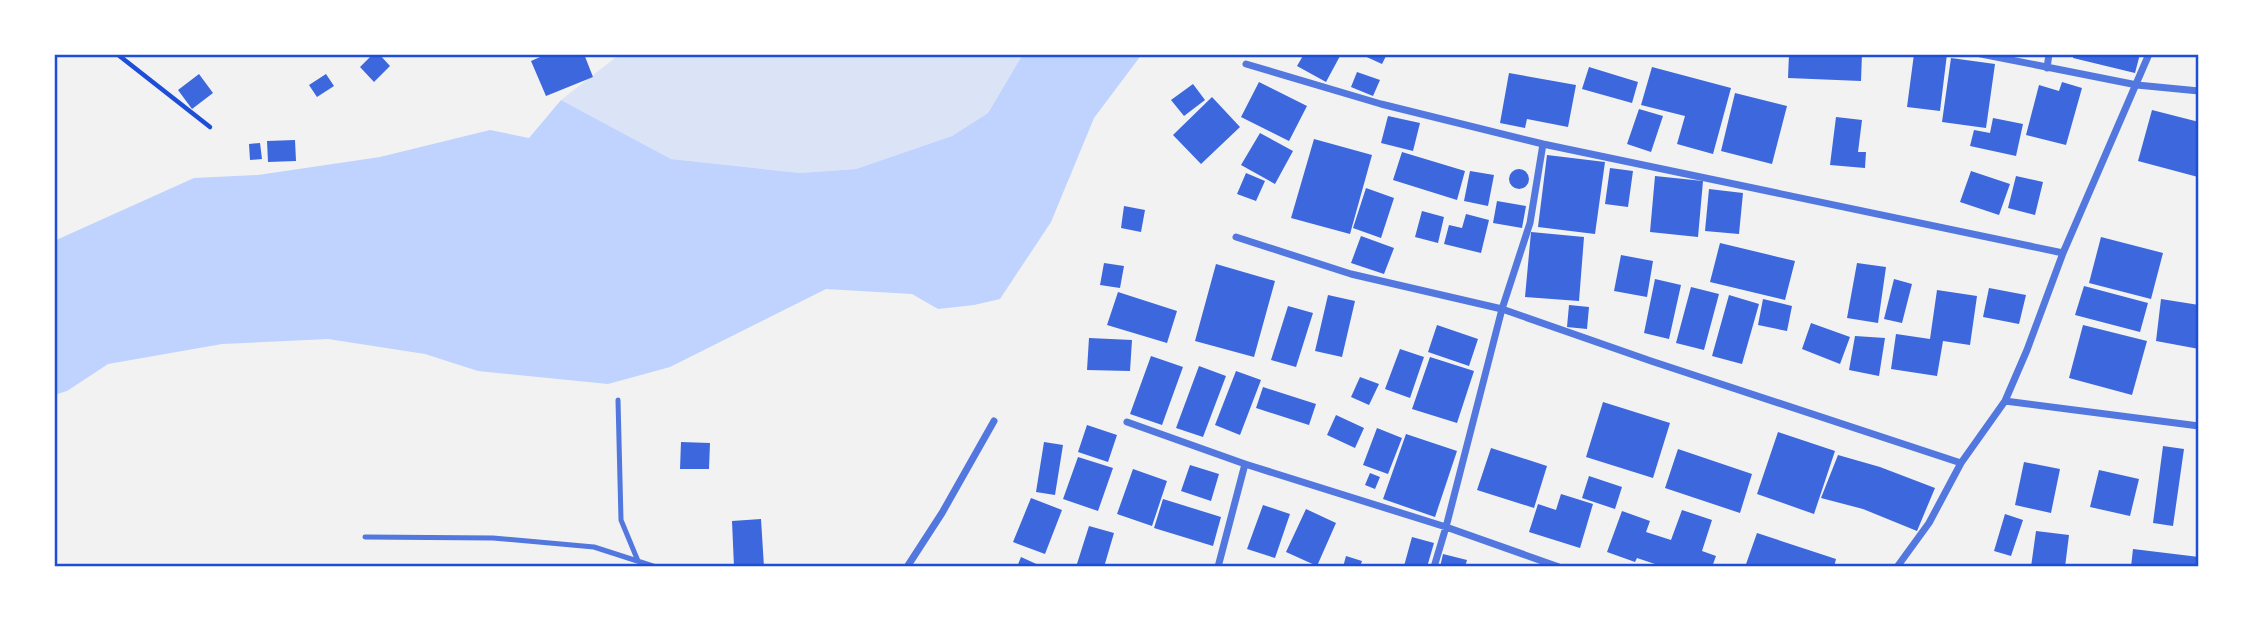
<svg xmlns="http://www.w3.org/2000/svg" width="2253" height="621" viewBox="0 0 2253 621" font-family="'PT Sans Narrow',sans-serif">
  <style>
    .green { fill: #dbe4f7 }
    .water { fill: #bfd3fe }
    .building { fill: #3d67dc }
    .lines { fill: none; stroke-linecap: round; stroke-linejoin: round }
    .path { stroke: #1d4ed8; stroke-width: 4.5 }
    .service { stroke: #5277de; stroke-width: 5 }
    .minor { stroke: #5277de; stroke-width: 7 }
    .neatline { fill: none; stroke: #1d4ed8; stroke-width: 2.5 }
  </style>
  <rect width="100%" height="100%" fill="#f2f2f2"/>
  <path class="green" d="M620 54H1023L988 113 952 136 856 169 800 173 671 159 561 100Z"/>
  <path class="water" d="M1023 54H1142L1094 118 1051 222 1000 299 974 305 938 309 912 294 826 289 670 367 608 384 478 371 425 354 328 339 222 344 108 364 67 391 54 395V241L194 178 258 175 380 157 490 130 529 138 561 100 671 159 800 173 856 169 952 136 988 113Z"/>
  <path class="building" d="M373 54H379L390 66 374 82 360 67Z
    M547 54H584L593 77 546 96 531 61Z
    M1304 54H1335L1340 56 1326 82 1297 66Z
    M1360 54H1387L1382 64Z
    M1789 54H1862L1861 81 1788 78Z
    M1914 54H1947L1940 111 1907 107Z
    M2074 54H2140L2135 73 2073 58Z
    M1951 58 1995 64 1986 128 1942 122Z
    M1589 67 1638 82 1632 103 1582 89Z
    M1652 67 1731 88 1713 154 1677 144 1685 116 1641 105Z
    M1357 72 1380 80 1373 96 1351 87Z
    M1509 73 1576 85 1568 127 1527 119 1525 128 1500 123Z
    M199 74 213 93 192 109 178 90Z
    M326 74 334 86 317 97 309 85Z
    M1259 82 1307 106 1289 141 1241 117Z
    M2062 82 2082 88 2066 145 2026 135 2039 85 2059 91Z
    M1193 84 1205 100 1184 116 1171 100Z
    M1735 93 1787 106 1772 164 1721 151Z
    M1212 97 1240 127 1201 164 1173 135Z
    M1639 109 1663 116 1651 152 1627 144Z
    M2152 110 2199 122 2198 177 2138 161Z
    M1388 116 1420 123 1413 151 1381 143Z
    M1836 117 1862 120 1858 152H1866L1865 168 1830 165Z
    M1993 118 2023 124 2016 156 1970 146 1974 130 1990 133Z
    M1260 133 1293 151 1275 184 1241 165Z
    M1314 139 1372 155 1350 234 1291 218Z
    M295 140 296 161 268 162 267 141Z
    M260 143 262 159 250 160 249 144Z
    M1402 152 1465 171 1457 200 1393 180Z
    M1547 155 1605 162 1595 234 1538 227Z
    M1610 168 1633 171 1628 207 1605 204Z
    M1509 179a10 10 0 1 1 20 0a10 10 0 1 1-20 0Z
    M1470 171 1494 175 1488 206 1464 201Z
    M1971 171 2010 184 1999 215 1960 202Z
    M1246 173 1265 181 1256 201 1237 194Z
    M1655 176 1703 181 1698 237 1650 232Z
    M2016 176 2043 182 2035 215 2008 208Z
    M1366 188 1394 198 1381 238 1353 228Z
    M1709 189 1743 193 1739 234 1705 231Z
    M1497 201 1526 206 1522 228 1493 223Z
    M1124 206 1145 210 1141 232 1121 228Z
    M1422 211 1444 217 1438 243 1415 237Z
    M1466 214 1489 220 1481 253 1444 244 1449 225 1462 228Z
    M1531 232 1584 237 1579 301 1525 297Z
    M1361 236 1394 248 1384 274 1351 263Z
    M2101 237 2163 253 2151 299 2089 283Z
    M1720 243 1795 261 1785 300 1710 282Z
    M1621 255 1653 261 1647 297 1614 291Z
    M1104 263 1124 266 1120 288 1100 285Z
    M1857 263 1886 267 1878 323 1847 318Z
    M1216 264 1275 281 1254 357 1195 341Z
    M1655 279 1681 285 1669 339 1644 333Z
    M1894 279 1912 284 1902 323 1884 319Z
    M2084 286 2148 303 2140 332 2075 315Z
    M1691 287 1719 294 1704 350 1676 343Z
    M1989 288 2026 295 2019 324 1983 317Z
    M1937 290 1977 296 1970 345 1943 341 1937 376 1891 369 1896 334 1930 339Z
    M1118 292 1177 311 1167 343 1107 325Z
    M1328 295 1355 301 1342 357 1315 351Z
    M1729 295 1759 304 1742 364 1712 356Z
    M1763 299 1792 306 1787 331 1758 325Z
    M2161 299 2199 305V349L2156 341Z
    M1569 305 1589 307 1587 329 1567 327Z
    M1288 306 1313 313 1296 367 1271 360Z
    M1811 323 1850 337 1840 364 1802 349Z
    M1437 325 1478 339 1469 366 1428 352Z
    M2083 325 2147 341 2132 395 2069 378Z
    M1855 336 1885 338 1879 376 1849 370Z
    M1089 338 1132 340 1130 371 1087 370Z
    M1400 349 1424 357 1410 398 1385 389Z
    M1151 356 1183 367 1162 425 1130 414Z
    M1430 357 1474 371 1457 423 1412 409Z
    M1199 366 1226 376 1203 437 1176 428Z
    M1236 371 1261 380 1240 435 1215 425Z
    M1360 377 1379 384 1369 405 1351 397Z
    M1263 387 1316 404 1309 425 1256 408Z
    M1603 402 1670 423 1653 478 1586 457Z
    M1336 415 1364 428 1355 448 1327 435Z
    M1087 425 1117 435 1108 462 1078 452Z
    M1377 428 1402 438 1388 474 1363 465Z
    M1778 432 1835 451 1814 514 1757 494Z
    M1406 434 1457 451 1435 517 1383 499Z
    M681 442 710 443 709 469H680Z
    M1044 442 1063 445 1055 495 1036 492Z
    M2163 446 2184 449 2173 526 2153 523Z
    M1491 448 1547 466 1534 508 1477 490Z
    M1678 449 1752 474 1740 513 1665 488Z
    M1838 455 1880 467 1935 488 1917 531 1863 509 1821 498Z
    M1078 457 1113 468 1098 511 1063 499Z
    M2024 462 2060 469 2051 513 2015 505Z
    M1190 465 1219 474 1211 501 1181 491Z
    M1133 469 1167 481 1152 526 1117 514Z
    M2099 470 2139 479 2130 516 2090 507Z
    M1370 473 1380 477 1375 489 1365 485Z
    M1589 476 1622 487 1615 509 1582 498Z
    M1561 494 1593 504 1580 548 1529 532 1538 504 1556 510Z
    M1031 498 1062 510 1045 554 1013 542Z
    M1163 499 1221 517 1213 546 1154 528Z
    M1263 505 1290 514 1275 558 1247 549Z
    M1306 509 1336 523 1317 566 1286 552Z
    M1682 510 1712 520 1702 551 1716 556 1712 567H1664L1637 558 1635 562 1607 552 1622 511 1650 521 1646 532 1671 540Z
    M2005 514 2023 520 2011 556 1994 551Z
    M761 519 764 567H734L732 521Z
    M1089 526 1114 533 1104 567H1076Z
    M2036 531 2069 535 2065 567H2031Z
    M1757 533 1836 559 1834 567H1745Z
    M1412 537 1434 543 1427 567 1404 566Z
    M2133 549 2199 557V567H2131Z
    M1443 554 1467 560 1465 567H1440Z
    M1346 556 1362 561 1360 567H1343Z
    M1021 557 1043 567H1017Z"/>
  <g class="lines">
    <path class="path" d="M117 54 210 127"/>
    <path class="service" d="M618 400 621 520 638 561
      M365 537 493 538 594 547 656 567"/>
    <path class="minor" d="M1981 54 2137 85 2199 91
      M1246 64 1381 104 1543 144 2063 253
      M2047 68 2049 54
      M1236 237 1351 274 1502 309 1651 361 1961 463
      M2005 401 2199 426
      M1127 422 1245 464 1446 527 1559 567
      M907 567 942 513 994 421
      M1218 567 1245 464
      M1434 567 1446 527 1502 309 1530 223 1543 144
      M1897 567 1929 523 1961 463 2005 401 2027 350 2063 253 2149 54"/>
  </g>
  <rect width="2253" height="621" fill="none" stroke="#ffffff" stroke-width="112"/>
  <rect x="56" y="56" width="2141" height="509" class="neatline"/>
</svg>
